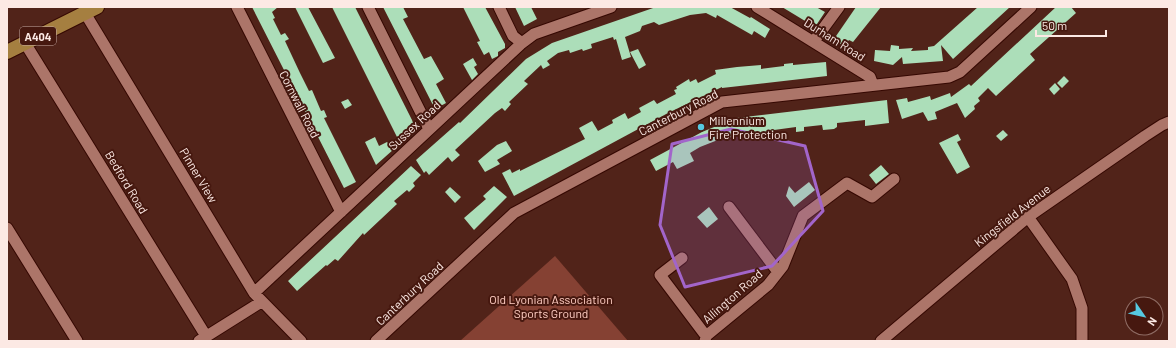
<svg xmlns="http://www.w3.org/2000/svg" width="1176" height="348" viewBox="0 0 1176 348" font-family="Barlow,sans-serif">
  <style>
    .green { fill: #854133 }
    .building { fill: #acdeb9 }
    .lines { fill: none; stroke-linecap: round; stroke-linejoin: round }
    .minor-casing { stroke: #350802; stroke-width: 13 }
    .major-casing { stroke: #350802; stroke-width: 16 }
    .minor { stroke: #ac7569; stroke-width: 11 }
    .major { stroke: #a57f40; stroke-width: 14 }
    .marked { fill: #a265ca; fill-opacity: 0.2; stroke: #a265ca; stroke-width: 3; stroke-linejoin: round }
    .poi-dot { fill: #56c9e1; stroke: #46180f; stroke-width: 1.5 }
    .labels { text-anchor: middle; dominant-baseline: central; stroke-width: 4; stroke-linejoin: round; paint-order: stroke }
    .shield { fill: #46180f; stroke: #c5aaa4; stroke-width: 1 }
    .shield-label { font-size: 11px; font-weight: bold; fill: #fce9e4 }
    .street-label { font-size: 12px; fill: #fce9e4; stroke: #46180f }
    .poi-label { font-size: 12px; fill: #fce9e4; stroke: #46180f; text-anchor: start }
    .park-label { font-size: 12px; fill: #ffcec3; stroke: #46180f }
  </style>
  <rect width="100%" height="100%" fill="#512319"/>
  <path class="green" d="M555 256 628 341H460Z"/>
  <path class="building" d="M252 7H278L272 12 275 18 273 19 281 35 285 33 289 39 285 41 300 73 309 91 312 90 321 111 324 110 327 117 324 118 356 182 344 188Z
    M295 7H308L335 58 323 63Z
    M332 7H355L412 120 416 132 405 138 404 136 398 139Z
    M383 7H403L408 17 403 19 424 59 431 56 444 79 436 84 446 103 435 109Z
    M463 7H485L505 44V48L498 52V56L492 59 489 52 484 55 477 42 480 41Z
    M515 7H531L537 19 524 26Z
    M656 7H730L750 18 751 17 770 29 765 38 754 31 752 35 717 15 716 18 706 13 690 15 659 25 654 22 642 26 640 31 625 37 631 57 622 60 616 39 614 40 613 37 591 44 592 48 583 51 582 49 570 53 569 50 558 53 547 61 550 65 543 69 541 65 524 81 528 84 509 102 511 104 505 111 502 108 495 113 455 150 460 155 452 162 448 157 429 175 426 171 424 173 416 160 459 122 460 123 526 59 552 43Z
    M782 7H816L825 12 815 27Z
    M856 7H881L853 42 849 40 844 47 834 39Z
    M978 7H1010L953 59 941 45 943 61 903 64 902 57 893 65 874 61 875 50 890 51 891 45 899 46V49L913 48 911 51 928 50V47L934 46Z
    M1056 7H1071L1076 13 1030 54 1035 60 996 96 988 88 978 98 980 101 974 106 975 109 965 118 957 103 935 112 937 119 928 121 923 112 902 119 896 100 907 98 908 102 930 96 931 100 950 93 951 97 969 84 971 86Z
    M638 49 646 65 639 69 630 52Z
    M473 58 477 65 474 67 478 74 472 80 463 64Z
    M826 62 827 76 722 88V87L668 113 514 196 502 173 510 169 512 173 520 169V171L585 139 579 128 592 121 598 131 613 123 612 120 625 113 628 119 641 112 639 108 654 100 657 104 676 94 674 90 677 89 676 87 689 79 690 82 696 79 698 83 716 74 715 70 737 67 761 65V69L784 66V64L793 63V65Z
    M1064 76 1069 81 1062 88 1057 83Z
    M1055 83 1060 89 1054 95 1049 89Z
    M348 99 352 105 345 109 341 102Z
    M887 100 889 123 865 126V120L837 123V127L834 129 823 130 822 125 804 127V131L796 132V127L774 130V134L755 137 754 130 736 133V136L729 138 728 136 700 147 690 153 694 161 677 169 673 162 656 171 650 160 702 132 736 118Z
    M1003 130 1008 135 1001 141 996 136Z
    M958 134 961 140 957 142 970 167 957 174 939 143Z
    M375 137 379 146 387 142 394 149 376 165 365 142Z
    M506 141 512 151 497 160 500 164 485 172 478 161 497 145Z
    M881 165 889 174 876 184 869 175Z
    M411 166 421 175 413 183 415 186 409 192 407 190 394 201 397 204 364 235 363 233 338 261 335 259 327 266 326 265 297 291 288 281Z
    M809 182 815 190 794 207 786 196 789 186 795 193Z
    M494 186 507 197 474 230 464 218 486 199 483 196Z
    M450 187 461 197 455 203 445 192Z
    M709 207 718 219 707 228 697 217Z"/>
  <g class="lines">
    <g class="minor-casing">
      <path id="minor" d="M237 7 341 212
        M368 7 429 129
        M499 7 513 36 522 43
        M757 7 870 77 873 85
        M85 13 254 293 301 341
        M814 41 839 7
        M25 43 206 336
        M729 207 778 272
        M1028 217 1072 279 1082 308V341
        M7 228 77 341
        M682 258 660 275 706 336
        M254 293 522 43 534 34 611 7
        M199 341 261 302
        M376 341 514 213 722 102 949 77 960 72 1031 7
        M705 341 706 336 768 285 783 266 803 216 847 183 872 197 894 179
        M881 341 1028 217 1145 136 1162 125 1169 122"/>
    </g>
    <g class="major-casing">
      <path id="major" d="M7 52 97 7"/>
    </g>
    <use href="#minor" class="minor"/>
    <use href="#major" class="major"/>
  </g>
  <path class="marked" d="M731 129 805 146 823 211 772 266 685 287 660 225 672 144Z"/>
  <circle class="poi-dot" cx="701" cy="127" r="4"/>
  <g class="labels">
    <rect class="shield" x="20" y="27" width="36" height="18" rx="3"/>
    <g class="shield-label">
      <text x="38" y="36">A404</text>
    </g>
    <g class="street-label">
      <text transform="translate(835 39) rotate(32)">Durham Road</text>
      <text transform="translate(300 104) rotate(63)">Cornwall Road</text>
      <text transform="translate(678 112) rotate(-27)">Canterbury Road</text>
      <text transform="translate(414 125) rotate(-43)">Sussex Road</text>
      <text transform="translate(199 175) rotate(59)">Pinner View</text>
      <text transform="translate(127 182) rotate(59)">Bedford Road</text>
      <text transform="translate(1012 215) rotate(-38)">Kingsfield Avenue</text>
      <text transform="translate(409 293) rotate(-43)">Canterbury Road</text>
      <text transform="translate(732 296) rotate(-41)">Allington Road</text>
    </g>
    <g class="poi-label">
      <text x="709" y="120">Millennium<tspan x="709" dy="14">Fire Protection</tspan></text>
    </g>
    <g class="park-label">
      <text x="551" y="299">Old Lyonian Association<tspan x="551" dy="14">Sports Ground</tspan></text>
    </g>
  </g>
  <rect width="1176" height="348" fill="none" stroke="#fce9e4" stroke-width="16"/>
  <g transform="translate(1144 316) rotate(124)"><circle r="19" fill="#46180f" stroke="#8f6c64"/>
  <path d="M0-3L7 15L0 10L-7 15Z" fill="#56c9e1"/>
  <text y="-6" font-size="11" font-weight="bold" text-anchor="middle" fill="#fce9e4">N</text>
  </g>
  <path d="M1036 30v6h70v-6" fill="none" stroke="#fce9e4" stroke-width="2"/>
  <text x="1042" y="30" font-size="12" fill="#fce9e4" stroke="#46180f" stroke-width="3" paint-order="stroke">50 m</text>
</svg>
